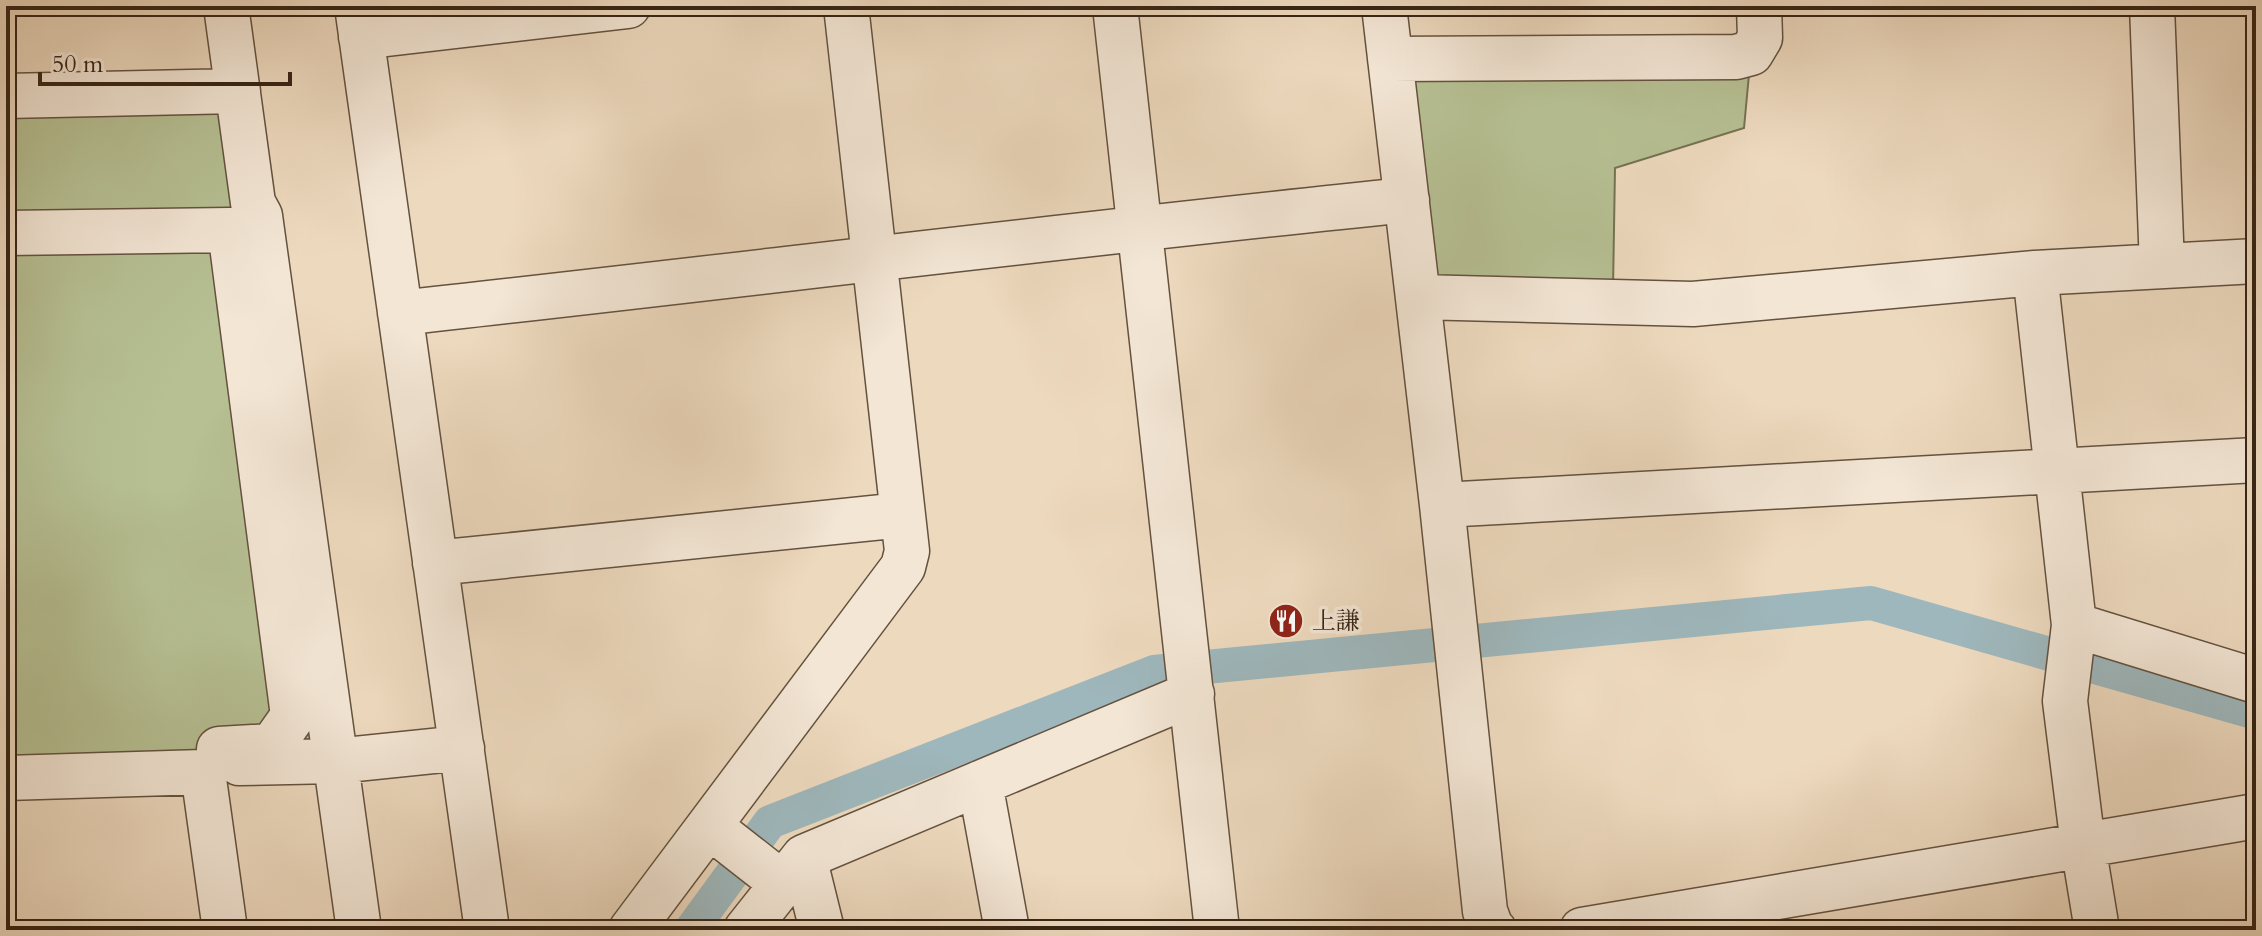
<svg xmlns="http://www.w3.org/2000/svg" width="2262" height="936" viewBox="0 0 2262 936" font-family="Cardo,'Noto Serif JP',serif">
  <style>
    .green { fill: #b6c093; stroke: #767254; stroke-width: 2 }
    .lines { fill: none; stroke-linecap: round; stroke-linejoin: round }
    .canal { stroke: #9eb7bc; stroke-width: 34 }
    .minor-casing { stroke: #64523f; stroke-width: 47 }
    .minor { stroke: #f3e6d5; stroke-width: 44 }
    .labels { text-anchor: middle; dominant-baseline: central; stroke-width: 7; stroke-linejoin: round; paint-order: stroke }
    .poi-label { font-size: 24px; fill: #362515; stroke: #f3e6d5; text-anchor: start }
  </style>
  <rect width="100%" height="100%" fill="#edd9be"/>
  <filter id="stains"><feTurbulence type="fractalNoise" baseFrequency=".0025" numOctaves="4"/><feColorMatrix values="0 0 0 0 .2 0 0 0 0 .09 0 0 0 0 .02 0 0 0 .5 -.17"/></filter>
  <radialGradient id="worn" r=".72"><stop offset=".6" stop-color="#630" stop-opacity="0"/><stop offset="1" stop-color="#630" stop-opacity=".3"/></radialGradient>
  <path class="green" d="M1751 53 1744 128 1615 168 1613 289 1418 297 1390 59Z
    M238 91 317 743 6 769V104Z"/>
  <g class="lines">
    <path class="canal" d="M691 930 770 822 1154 672 1871 603 2256 713"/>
    <g class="minor-casing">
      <path id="minor" d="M226 6 253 203 260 216 359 930
        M357 6 487 930
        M1115 6 1217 930
        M1384 6 1442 505 1485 911 1491 928 1494 930
        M2152 6 2162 266
        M361 37 628 6
        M1390 59 1736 57 1751 53 1760 38 1759 6
        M6 96 238 91
        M6 233 230 230 293 716 272 746 219 749
        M2035 273 2074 625 2065 701 2083 845 2097 930
        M1418 297 1693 304 2035 273 2256 261
        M400 313C736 276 1071 234 1407 200
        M1442 505 2256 460
        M435 563 902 515
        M2074 625 2256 681
        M239 763 336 761 462 748
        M6 778 203 772 225 930
        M980 783 1007 930
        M709 826 783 884
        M804 857 822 930
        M631 930 903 567 907 551 846 6
        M746 930 804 857 1192 694
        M1582 930 2256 816"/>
    </g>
    <use href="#minor" class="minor"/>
  </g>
  <defs>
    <g id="restaurant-disc" transform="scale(1.8)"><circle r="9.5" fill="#8f2418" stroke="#f3e6d5"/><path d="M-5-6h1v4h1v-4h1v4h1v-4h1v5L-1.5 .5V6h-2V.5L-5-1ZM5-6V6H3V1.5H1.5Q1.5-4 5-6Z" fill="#fff"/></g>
  </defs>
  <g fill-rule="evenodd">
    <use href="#restaurant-disc" x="1286" y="621"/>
  </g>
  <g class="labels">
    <g class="poi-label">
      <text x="1312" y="621">上謙</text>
    </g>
  </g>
  <rect width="2262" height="936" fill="none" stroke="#edd9be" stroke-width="32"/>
  <rect x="8" y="8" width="2246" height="920" fill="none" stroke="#362515" stroke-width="4"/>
  <rect x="16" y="16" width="2230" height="904" fill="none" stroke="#362515" stroke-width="2"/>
  <path d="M40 72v12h250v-12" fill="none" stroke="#362515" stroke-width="4"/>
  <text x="52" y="72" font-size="24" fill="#362515" stroke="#f3e6d5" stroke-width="6" paint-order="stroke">50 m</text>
  <rect width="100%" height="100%" filter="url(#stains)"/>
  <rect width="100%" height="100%" fill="url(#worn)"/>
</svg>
